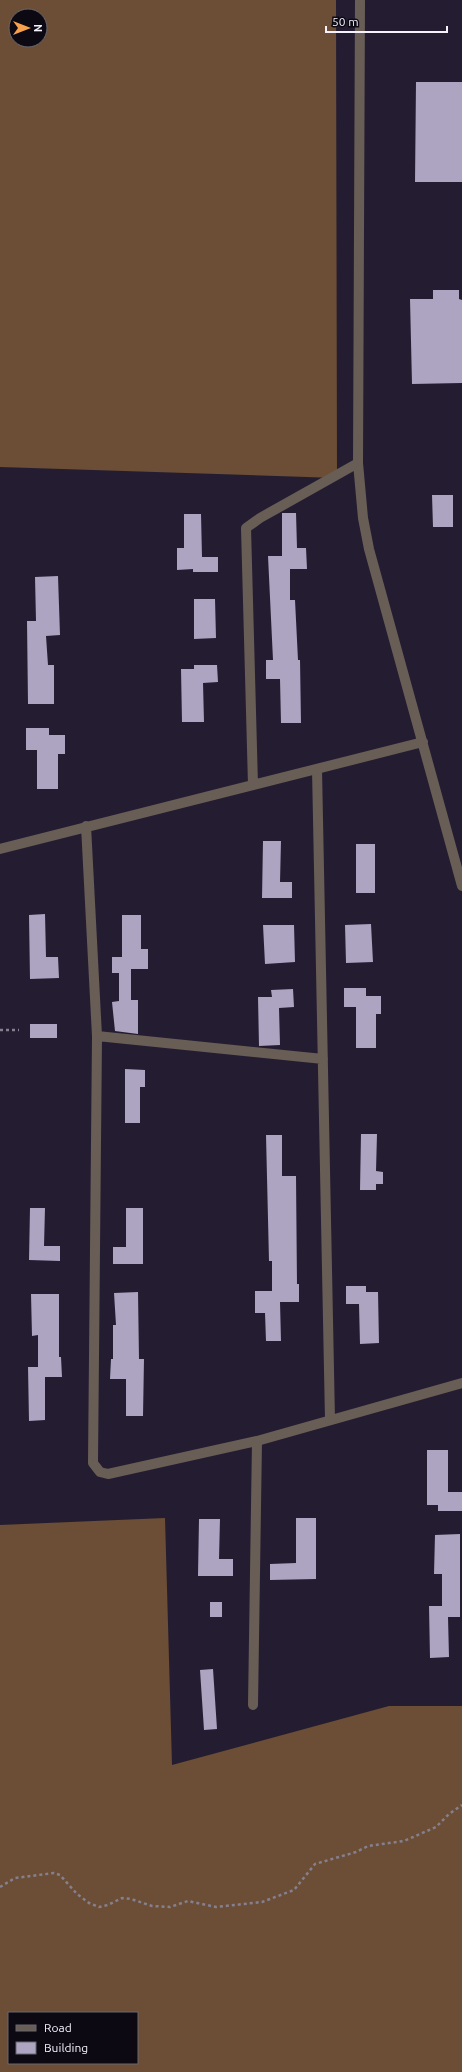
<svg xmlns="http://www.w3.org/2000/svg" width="462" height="2072" viewBox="0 0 462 2072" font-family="Ubuntu,sans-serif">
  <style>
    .forest { fill: #6b4e35; fill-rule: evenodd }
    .building { fill: #aca4c0 }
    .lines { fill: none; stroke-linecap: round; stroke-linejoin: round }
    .path { stroke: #858090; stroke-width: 2.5; stroke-dasharray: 3 3; stroke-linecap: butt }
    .minor { stroke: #685e56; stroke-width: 10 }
  </style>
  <rect width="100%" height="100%" fill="#241d32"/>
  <path class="forest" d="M0 0H336L337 478 0 467ZM16 16H40V40H16Z
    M165 1518 172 1765 389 1706H462V2072H0V1525ZM9 2013H137V2063H9Z"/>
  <path class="building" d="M416 82H462V182H415Z
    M433 290H459V299L462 300V383L412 384 410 299H433Z
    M432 495H453V527H433Z
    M282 513H296L297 548H306L307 569H290V600H295L298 660H300L301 723H281L280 679H266V660H273L268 556H282Z
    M184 514H201L202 557H218V572H193V569L177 570V548H184Z
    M58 576 60 635 46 636 48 665H54V704H28L27 621H36L35 577Z
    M194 599H215L216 638 194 639Z
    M194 665H217L218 682 203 683 204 722H182L181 669H194Z
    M26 728H49V735H65V754H58V789H37V750H26Z
    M263 841H281L280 882H292V898H262Z
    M356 844H375V893H356Z
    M45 914 46 957H58L59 978 30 979 29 915Z
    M122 915H141V949H148V969H131V1000H138V1034L115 1031 112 1002 119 1001V973H112V957H122Z
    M371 924 373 962 346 963 345 925Z
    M263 925H294L295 962 265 964Z
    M344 988H366V996H381V1014H376V1048H356V1007H344Z
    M293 989 294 1007 279 1008 280 1045 259 1046 258 997H272L271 990Z
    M30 1024H57V1038H30Z
    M125 1069 145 1070V1087H140V1123H125Z
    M361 1134H377L376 1171 383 1172V1184H376V1190H360Z
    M266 1135H282V1176H296L297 1284H299V1302H280L281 1341H266L265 1313H255V1291H272V1261H269Z
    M30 1208H45L44 1246H60V1261L29 1260Z
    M126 1208H143V1264H113V1247H126Z
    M346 1286H366V1292H378L379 1343 360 1344 359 1304H346Z
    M138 1292 139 1359H144L143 1416H126V1379H110L111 1359H113V1325H116L114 1293Z
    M31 1294H59V1357H61L62 1377H45V1420L29 1421 28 1367H38V1335L32 1336Z
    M427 1450H448V1492H462V1511H438V1505H427Z
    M296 1518H316V1579L270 1580V1564L296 1563Z
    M199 1519H220L219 1559H233V1576H198Z
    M460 1534V1617H448L449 1657 430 1658 429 1606H442V1574H434L435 1535Z
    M210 1602H222V1617H210Z
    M213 1669 217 1729 204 1730 200 1670Z"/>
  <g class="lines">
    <path class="path" d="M0 1030H19
      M0 1887 15 1878 54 1873 60 1875 77 1894 89 1903 99 1907 108 1905 122 1898 131 1899 152 1906 170 1907 188 1901 216 1907 262 1902 294 1890 315 1864 356 1852 368 1846 404 1841 436 1827 449 1814 462 1805"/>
    <path class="minor" d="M360 0 358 463 363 518 369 549 462 886
      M317 769 330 1420
      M253 785 246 528 260 518 358 463
      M86 826 97 1036 93 1463 100 1472 108 1474 257 1441 462 1383
      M0 849 423 742
      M97 1036 323 1059
      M253 1705 257 1441"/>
  </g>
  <rect x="8" y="2012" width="130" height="52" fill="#0c0912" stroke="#696670"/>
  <rect x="16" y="2025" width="20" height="6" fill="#685e56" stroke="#696670"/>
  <text x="44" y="2032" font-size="12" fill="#f5f1fd">Road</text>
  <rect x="16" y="2042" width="20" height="12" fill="#aca4c0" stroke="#696670"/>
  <text x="44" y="2052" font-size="12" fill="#f5f1fd">Building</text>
  <g transform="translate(28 28) rotate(90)"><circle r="19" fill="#0c0912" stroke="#696670"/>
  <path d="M0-3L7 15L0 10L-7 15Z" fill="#f9a04c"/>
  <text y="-6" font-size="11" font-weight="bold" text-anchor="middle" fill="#f5f1fd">N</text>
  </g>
  <path d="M326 26v6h121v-6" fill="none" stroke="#f5f1fd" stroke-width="2"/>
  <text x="332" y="26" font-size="12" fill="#f5f1fd" stroke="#0c0912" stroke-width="3" paint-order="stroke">50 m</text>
</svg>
